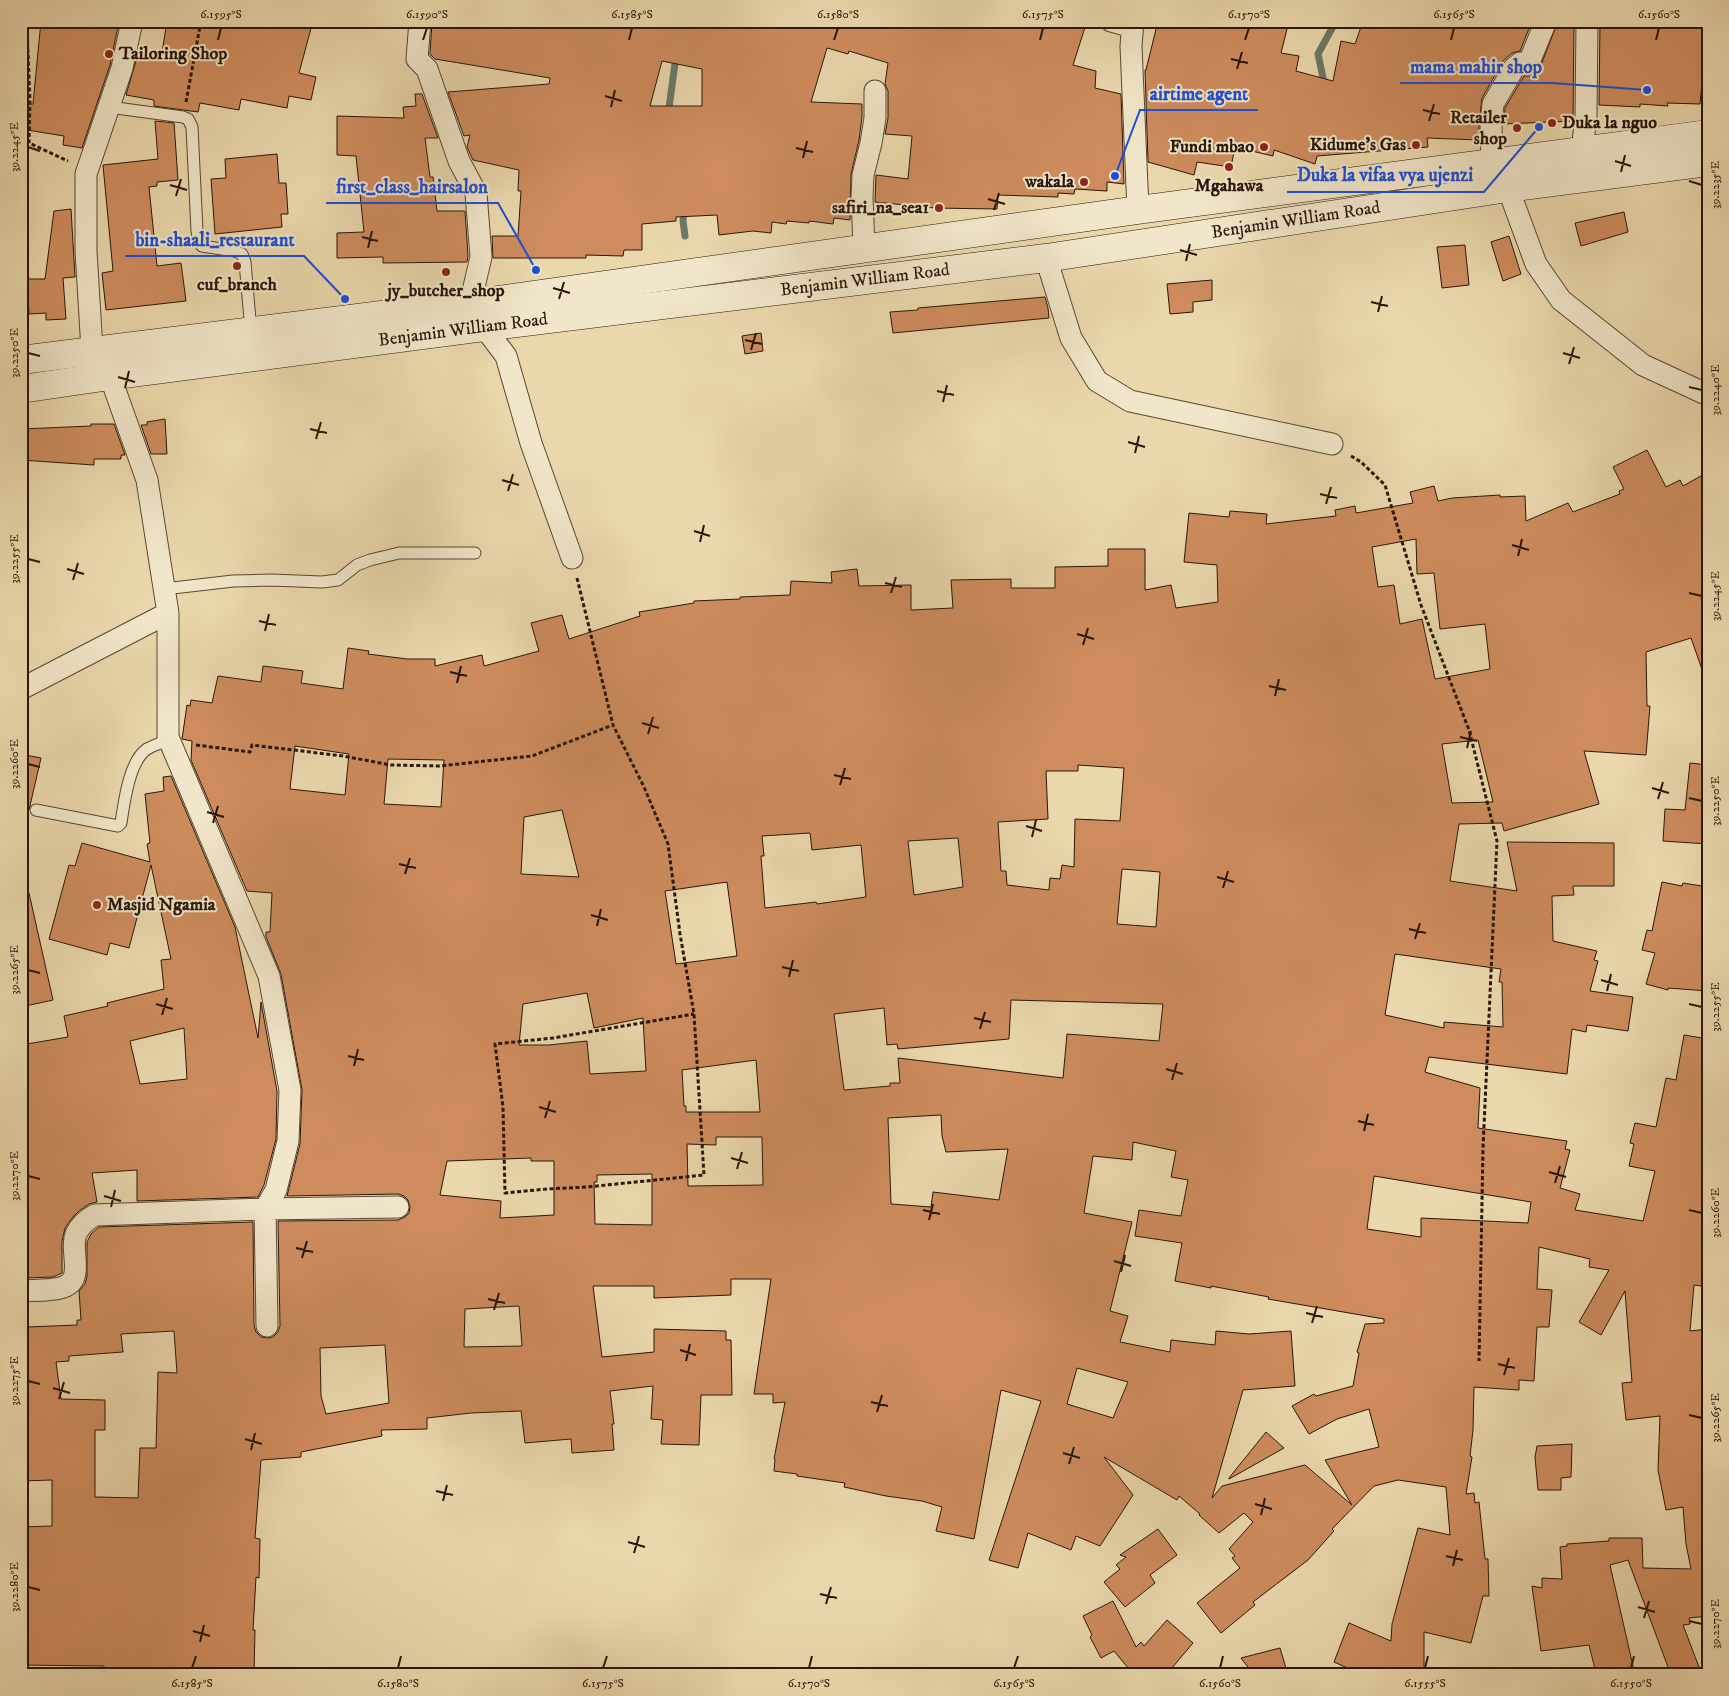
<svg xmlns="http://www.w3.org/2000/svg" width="1729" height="1696" viewBox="0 0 1729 1696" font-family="'IM FELL DW Pica',serif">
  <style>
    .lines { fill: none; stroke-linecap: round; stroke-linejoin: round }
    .stream { stroke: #6c7867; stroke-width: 7 }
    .building { fill: #ce8c5e; stroke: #29160a; fill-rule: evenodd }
    .service-casing { stroke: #594632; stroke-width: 13 }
    .minor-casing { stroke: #594632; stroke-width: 23 }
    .secondary-casing { stroke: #29160a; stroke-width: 29 }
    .path { stroke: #29160a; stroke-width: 3; stroke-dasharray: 4 2.5; stroke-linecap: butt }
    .service { stroke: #f1e6c9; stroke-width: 11 }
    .minor { stroke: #f1e6c9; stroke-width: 21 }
    .secondary { stroke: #f1e6c9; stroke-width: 28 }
    .ticks { fill: none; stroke: #29160a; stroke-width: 2 }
    .poi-dot { fill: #8f2418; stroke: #f1e6c9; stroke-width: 2 }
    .labels { text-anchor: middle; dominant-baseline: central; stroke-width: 4; stroke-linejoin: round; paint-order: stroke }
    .poi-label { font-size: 18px; font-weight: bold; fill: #29160a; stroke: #f1e6c9; text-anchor: end }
    .street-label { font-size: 18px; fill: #29160a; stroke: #f1e6c9 }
    .leader { fill: none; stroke: #1d4ed8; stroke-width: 2 }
    .callout-dot { fill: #1d4ed8; stroke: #f1e6c9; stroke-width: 2 }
    .callout-label { font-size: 19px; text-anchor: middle; font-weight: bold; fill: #1d4ed8; stroke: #f1e6c9; stroke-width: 4; stroke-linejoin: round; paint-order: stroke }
    .neatline { fill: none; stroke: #29160a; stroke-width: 2 }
    .ticks-label { font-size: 12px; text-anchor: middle; fill: #29160a }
  </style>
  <rect width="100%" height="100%" fill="#ead8ac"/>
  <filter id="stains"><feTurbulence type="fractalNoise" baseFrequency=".004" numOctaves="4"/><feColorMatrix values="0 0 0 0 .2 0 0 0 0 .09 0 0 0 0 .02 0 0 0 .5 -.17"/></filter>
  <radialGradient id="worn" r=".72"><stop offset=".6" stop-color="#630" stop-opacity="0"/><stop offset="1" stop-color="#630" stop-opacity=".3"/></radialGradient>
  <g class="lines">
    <path class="stream" d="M1325 87 1318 54 1336 21
      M668 115 676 56
      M684 209 683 221 685 236"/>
  </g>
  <path class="building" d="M41 21H119L110 65 82 148 63 145 64 136 21 129V104H33Z
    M167 21H313L299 73 316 77 311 100 289 96 287 108 241 99 239 110 200 103 198 112 154 106V100L126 95 138 54 161 59Z
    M432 21H1087L1073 65 1096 71 1095 88 1121 94 1124 184 1107 182V191L1075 189 1074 194 1058 193V197L998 195 997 209 935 208 875 202 876 175 908 179 912 136 885 134 888 118V91L885 84 888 63 849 51 848 54 827 48 811 102 862 104V117L859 140 851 174 850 220 834 218 833 224 809 221V223L787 221 786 224 772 222 771 233 753 231 719 235 717 215 676 217V221L642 224V250H624L623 256 586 255V258H493L492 236H518L521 191H518L519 170 473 160 467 147 470 135 464 136 448 92 549 84 550 78 435 59 430 54ZM662 61 702 69V106H650Z
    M1158 21H1289L1281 53 1299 56 1296 71 1333 81 1341 41 1355 44 1363 21H1532L1520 51 1512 53 1503 61 1482 98 1479 123V140L1427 138 1428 147 1317 156 1315 164 1274 150 1273 156 1235 147 1231 167 1197 162 1194 175 1148 162 1145 70H1146Z
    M1558 21H1574L1573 121 1504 124 1505 108 1524 76H1529L1534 73 1541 65Z
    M1600 21H1708V60L1705 83 1702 82 1700 104 1667 103 1668 106 1640 104V107L1599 105Z
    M415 94H422L438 138H425L430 177H433L437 211H465L468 256 467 262 383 263V257L337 258V233L364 232 356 156 337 155V116L404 118 403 107 416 106Z
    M155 121 174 123 178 180 157 182V186L149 187 157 266 181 263 186 301 106 310 102 273 113 271 103 165 158 159Z
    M277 154 279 183H286L288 214H281L282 227 215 234 211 179 226 178 225 159Z
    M71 209 75 277 63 278 66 319 46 320V313L29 314 27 279H45L54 211Z
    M1624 212 1628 232 1581 246 1575 223Z
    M1509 236 1521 274 1503 281 1491 242Z
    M1465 245 1469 285 1442 288 1437 247Z
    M1212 280V300L1193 302V312L1170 314 1167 284Z
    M1045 297 1048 308 1049 318 893 333 890 312 918 310V308Z
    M761 333 763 351 745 354 742 336Z
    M165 419 167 454H151L141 425H147V422Z
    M91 424H114L125 455H121V459H94V465L21 460V429L91 426Z
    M1647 450 1666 487 1680 480 1683 486 1708 472V678H1705L1691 638 1646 652 1647 706H1650L1646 755 1584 751 1599 804 1504 831 1502 823 1459 824 1450 881 1517 891 1507 842 1614 843V886H1573L1574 895 1552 896 1553 941 1597 951 1594 960 1598 961 1590 991 1633 997 1628 1031 1587 1025 1586 1032 1572 1029 1567 1074 1429 1057 1425 1072 1480 1088 1478 1128 1567 1141 1565 1149 1570 1150 1560 1188 1580 1194 1575 1210 1643 1221 1655 1171 1629 1166 1634 1144 1630 1143 1635 1123 1656 1127 1666 1078 1676 1080 1684 1035 1708 1039V1287L1694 1285 1690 1331 1708 1329V1416L1706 1467 1708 1466V1616L1689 1618 1690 1624 1683 1625 1702 1675H1671L1628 1560 1610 1565 1635 1675H1598V1668L1595 1669 1589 1645 1541 1651 1532 1586 1542 1588V1578L1562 1579 1560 1547 1567 1546V1544L1609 1541V1538H1642L1643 1568 1691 1569 1686 1544 1683 1507 1666 1510 1658 1470 1660 1416 1626 1420 1622 1383 1632 1382 1625 1291 1601 1335 1579 1322 1609 1270 1589 1267 1590 1259 1539 1247 1537 1289 1552 1290 1549 1327H1537L1534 1381 1519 1380V1390L1474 1387 1473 1430 1470 1456 1472 1457 1466 1494 1474 1493 1475 1503 1479 1502 1485 1559H1488L1489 1596H1483L1471 1643 1424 1632V1675H1363L1334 1662 1349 1623 1391 1641 1392 1624 1418 1528 1450 1535 1446 1487 1398 1480 1374 1486 1332 1529 1334 1531 1308 1560 1253 1602 1255 1605 1221 1633 1197 1603 1240 1568 1232 1558 1235 1556 1229 1549 1253 1522 1244 1513 1219 1533 1199 1515 1200 1514 1179 1496 1177 1500 1104 1457 1133 1495 1100 1546 1076 1536 1071 1550 1028 1533 1018 1568 989 1560 1041 1401 1001 1390 974 1539 936 1531 942 1507 922 1501 886 1496 844 1487 845 1483 797 1476V1474L774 1471 775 1459H774L785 1402 773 1403V1394H754L771 1279H731V1295L654 1298V1286H593L602 1357 654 1352V1329L726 1331V1340H731L732 1395H701L699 1445 661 1444 663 1420 651 1419 653 1386 610 1391 614 1424H612L614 1450 572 1453 571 1439 525 1443 521 1411 471 1413 427 1418V1429L381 1430 382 1436 301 1452V1457L261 1460 255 1538 260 1539 259 1578 256 1577 253 1630H255L254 1673 199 1672V1674L154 1672V1675H105L104 1666 21 1665V1527L52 1526V1480L21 1481V1441L28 1440 21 1389V1374L28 1373 27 1327 77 1325V1320H81L79 1291 85 1284 87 1276V1242L91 1234 99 1227 253 1222 254 1326 256 1332 261 1337 268 1338 273 1337 278 1332 280 1326 278 1221 398 1220 405 1217 409 1213 410 1207 408 1200 404 1196 398 1194 287 1196 300 1144 302 1090 281 974 266 937V932H270L272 893 247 891 191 760 192 741 182 739 187 705 190 706 191 700 212 703 218 676 261 682 263 666 303 671 301 683 343 689 348 648 369 651 368 654 407 659H435V666L482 655 484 666 539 651 531 623 562 615 569 639 640 616 639 612 694 603V601L740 599V597L790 595 791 581 832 583 831 572 857 569 859 586 911 585V610L953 608 951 580 1011 579V588H1055V567L1108 566V549H1145V590L1171 585 1176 608 1218 602 1217 565 1184 562 1189 513 1229 517 1230 511 1267 514 1266 524 1336 516 1335 510 1355 506 1356 513 1413 503 1410 492 1434 486 1438 501 1452 498 1500 495V497L1525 496 1526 521 1568 503 1573 512 1620 494 1619 491 1624 489 1613 467ZM1416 539 1417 574 1434 573 1440 629 1485 624 1490 669 1435 679 1422 619 1400 624 1394 585 1378 587 1372 547ZM1478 740 1493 802 1452 803 1442 744ZM295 746 349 754 345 795 290 789ZM388 759 444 760 441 807 384 804ZM1078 765 1124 768 1120 821 1075 819 1074 867 1062 865 1060 879 1050 878 1049 890 1007 885 1006 871H1001L998 822 1048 819 1046 771H1078ZM562 810 579 877 521 874 524 817ZM810 833 812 850 861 845 866 897 817 904 816 902 765 908 761 856H764L762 836ZM958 838 963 887 914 895 908 841ZM1122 869 1160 872 1156 927 1117 924ZM727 882 737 956 676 964 665 891ZM1395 954 1501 969 1499 982H1502L1503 1027 1444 1022V1028L1385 1015ZM587 993 594 1028 643 1018 646 1071 590 1074 587 1041 549 1045H519L523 1004ZM1011 1000 1163 1004 1159 1041 1067 1034 1063 1078 898 1058 900 1083H890V1086L844 1090 834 1014 884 1008 887 1045 897 1044 898 1049 1009 1039ZM756 1060 760 1112H686V1106H684L682 1070ZM941 1115 942 1136 946 1152 1008 1149 999 1200 933 1192 931 1207 891 1204 888 1118ZM716 1137H762L763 1185 688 1186 687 1144 716 1145ZM1133 1142 1176 1151 1171 1177 1188 1180 1181 1216 1139 1210 1135 1236 1182 1243 1175 1281 1211 1288V1286L1269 1297 1268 1299 1384 1319V1323L1365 1324 1357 1352 1359 1353 1353 1386 1316 1396 1314 1394 1292 1406 1309 1434 1337 1419 1369 1409 1379 1447 1325 1460 1352 1505 1305 1465 1222 1486 1212 1498 1243 1390 1295 1386 1291 1331 1249 1334 1216 1331 1215 1345 1171 1340 1170 1352 1120 1342 1128 1316 1110 1311 1132 1222 1084 1213 1093 1156 1132 1160ZM531 1158V1161H554V1215L500 1218 501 1201 440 1195 447 1161ZM652 1174V1225L595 1224 594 1182H597V1175ZM1374 1176 1531 1202 1528 1223 1421 1218V1237L1367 1229ZM519 1306 522 1346 464 1347 465 1309ZM174 1331 177 1373 158 1372 156 1448H140L138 1498 95 1497V1430H105V1400L61 1399 56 1362 69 1361V1356L123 1352 121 1334ZM385 1345 389 1403 326 1414 321 1396 320 1348ZM1077 1368 1128 1382 1113 1418 1067 1404Z
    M21 754 41 758 29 810 21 809Z
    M1690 763 1708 765V844L1663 841 1665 809 1685 810Z
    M171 776 235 927 258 1038 261 1002 277 1091 276 1139 264 1185 258 1197 137 1201V1170L92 1173 97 1202 89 1204 79 1211 72 1218 65 1228 62 1241V1273L53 1277 24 1278 21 1257V1045L68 1037 64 1016 108 1006 107 1003 164 989 161 960 171 959 151 865 129 948 110 943 107 955 49 939 69 865 75 866 82 843 150 862 147 844 150 843 145 794 164 791 163 777ZM184 1028 187 1079 140 1084 130 1041Z
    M1662 882 1682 886 1683 883 1708 887V991L1668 988V990L1646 984 1655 953 1642 950 1647 930 1652 931Z
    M29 893 53 1000 21 1007V894Z
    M1266 1432 1284 1448 1229 1479V1478Z
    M1572 1444 1571 1477 1561 1478V1490H1538L1535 1457 1537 1446Z
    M1158 1529 1177 1555 1150 1575 1155 1583 1125 1607 1104 1582 1120 1569 1116 1565 1126 1557 1120 1555Z
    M1113 1601 1136 1647 1141 1642 1144 1646 1167 1620 1193 1643 1166 1675H1134L1114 1651 1101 1658 1090 1637 1092 1635 1083 1616Z
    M1280 1648 1288 1675H1254L1241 1658Z"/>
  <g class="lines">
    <g class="service-casing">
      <path id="service" d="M109 107 183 117 188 119 192 127 197 231 199 242 202 246 235 251 242 254 245 262 251 331
        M164 589 233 581 271 580 322 582 338 580 357 565 370 560 399 553H475
        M36 810 118 826 121 823C124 803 129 761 147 749 154 745 162 743 169 739"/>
    </g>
    <g class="minor-casing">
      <path id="minor" d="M420 21 417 59 427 69 459 161 476 193 481 257 470 304
        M1111 21 1132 27
        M1133 21 1131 46 1138 210
        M1582 151 1586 116 1587 21
        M1492 163 1491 124 1493 104 1514 68 1520 63 1526 64 1530 60 1546 21
        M1508 188 1536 264 1561 300 1643 365 1708 395
        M864 248 862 197 863 175 871 143 875 118V91
        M1046 258 1071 338 1097 381 1130 401 1332 444
        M484 327 506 356 531 443 572 558
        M92 350 86 251V174L122 68 132 21
        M21 689 168 613
        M21 1291C34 1290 48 1291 60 1288 87 1282 69 1251 76 1234 80 1225 86 1220 95 1215L265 1209 276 1190 288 1141 290 1090 269 976 168 737V613L147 480 110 376
        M267 1326 265 1209 398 1207"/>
    </g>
    <g class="secondary-casing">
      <g id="secondary">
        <path d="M21 360 470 304 1138 210 1708 134"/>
        <path id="s1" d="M21 389 110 376 484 327 1046 258 1508 188 1708 162"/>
      </g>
    </g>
    <path class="path" d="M21 26 27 29 31 21
      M27 29 30 100 29 143 68 161
      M186 102 201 21
      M1351 456 1361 462 1385 485 1421 605 1469 730 1497 841 1483 1148 1479 1361
      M577 578 613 725 644 787 668 844 680 934 694 1014 704 1175 587 1187 547 1189 505 1193 503 1107 495 1044 553 1038 694 1014
      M196 745 250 752 252 745 343 756 391 765 440 766 532 756 613 725"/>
    <use href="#service" class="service"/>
    <use href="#minor" class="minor"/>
    <use href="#secondary" class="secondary"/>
  </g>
  <path class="ticks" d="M218 40 221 28M423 40 427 28M629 40 632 28M834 40 838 28M1040 40 1043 28M1245 40 1249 28M1451 40 1454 28M1656 40 1659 28M1231 59 1248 63M1237 69 1242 52M605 96 622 101M611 107 615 90M1423 110 1440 114M1429 121 1434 104M28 147 40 151M796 148 813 152M803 158 807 141M1615 161 1631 166M1621 172 1625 155M1689 181 1702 185M170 185 187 190M176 196 181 179M988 199 1005 204M994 210 999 193M362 237 378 241M368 248 372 231M1180 250 1197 255M1186 261 1190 244M553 288 570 293M559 299 564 282M1371 302 1388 306M1378 312 1382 296M745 340 762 344M751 350 756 333M28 353 40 356M1563 353 1580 358M1569 364 1574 347M118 377 135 382M1689 387 1702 390M125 388 129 371M937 391 954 395M943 402 947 385M310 429 327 433M316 439 321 422M1128 442 1145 447M1135 453 1139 436M502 480 519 485M508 491 513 474M1320 494 1337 498M1326 504 1331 487M694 531 710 536M700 542 704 525M1512 545 1529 550M1518 556 1522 539M28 559 40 562M67 569 84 574M73 580 78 563M885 583 902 587M891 593 896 577M1689 593 1702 596M259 621 276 625M265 631 269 614M1077 634 1094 639M1083 645 1088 628M450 672 467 676M457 683 461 666M1269 686 1286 690M1275 696 1279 679M642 723 659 728M648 734 653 717M1460 737 1477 741M1467 748 1471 731M28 764 40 767M834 775 851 779M840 785 845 768M1652 788 1669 793M1689 798 1702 801M1658 799 1663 782M207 812 224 817M213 823 218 806M1026 826 1042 831M1032 837 1036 820M399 864 416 868M405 874 410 858M1217 877 1234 882M1223 888 1228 871M591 915 608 920M597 926 601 909M1409 929 1426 933M1415 939 1420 923M782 967 799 971M28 970 40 973M789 977 793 960M1601 980 1618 985M1607 991 1611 974M156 1004 173 1009M1689 1004 1702 1007M162 1015 167 998M974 1018 991 1022M980 1029 985 1012M348 1056 364 1060M354 1066 358 1049M1166 1069 1183 1074M1172 1080 1177 1063M539 1107 556 1112M545 1118 550 1101M1358 1121 1374 1125M1364 1131 1368 1114M731 1158 748 1163M737 1169 742 1152M1549 1172 1566 1177M28 1176 40 1179M1555 1183 1560 1166M104 1196 121 1201M111 1207 115 1190M923 1210 940 1214M1689 1210 1702 1213M929 1220 933 1204M296 1248 313 1252M302 1258 307 1241M1114 1261 1131 1266M1121 1272 1125 1255M488 1299 505 1303M494 1310 499 1293M1306 1313 1323 1317M1312 1323 1317 1306M680 1350 696 1355M686 1361 690 1344M1498 1364 1515 1368M1504 1375 1509 1358M28 1381 40 1384M53 1388 70 1393M59 1399 64 1382M871 1402 888 1406M877 1412 882 1395M1689 1415 1702 1418M245 1439 262 1444M251 1450 255 1433M1063 1453 1080 1458M1069 1464 1074 1447M436 1491 453 1495M443 1501 447 1485M1255 1504 1272 1509M1261 1515 1265 1498M628 1542 645 1547M634 1553 639 1536M1446 1556 1463 1560M1453 1566 1457 1550M28 1587 40 1590M820 1594 837 1598M826 1604 831 1587M1638 1607 1655 1612M1644 1618 1649 1601M1689 1621 1702 1624M193 1631 210 1636M200 1642 204 1625M192 1668 196 1656M398 1668 401 1656M603 1668 607 1656M809 1668 812 1656M1014 1668 1018 1656M1220 1668 1223 1656M1425 1668 1428 1656M1631 1668 1634 1656"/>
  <g class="poi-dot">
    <circle cx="109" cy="54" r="5"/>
    <circle cx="1552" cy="123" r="5"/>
    <circle cx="1517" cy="128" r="5"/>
    <circle cx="1416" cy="145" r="5"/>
    <circle cx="1264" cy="147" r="5"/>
    <circle cx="1229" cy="167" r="5"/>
    <circle cx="1084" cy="182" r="5"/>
    <circle cx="939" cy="208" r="5"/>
    <circle cx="237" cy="266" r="5"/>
    <circle cx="446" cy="272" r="5"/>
    <circle cx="97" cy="905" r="5"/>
  </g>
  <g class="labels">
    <g class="poi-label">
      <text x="119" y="54" text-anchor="start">Tailoring Shop</text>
      <text x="1507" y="118">Retailer<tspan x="1507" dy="21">shop</tspan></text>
      <text x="1562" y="123" text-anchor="start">Duka la nguo</text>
      <text x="1406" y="145">Kidume's Gas</text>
      <text x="1254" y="147">Fundi mbao</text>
      <text x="1074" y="182">wakala</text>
      <text x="1229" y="186" text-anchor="middle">Mgahawa</text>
      <text x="929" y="208">safiri_na_sea1</text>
      <text x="237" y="285" text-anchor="middle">cuf_branch</text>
      <text x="446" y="291" text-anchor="middle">jy_butcher_shop</text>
      <text x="107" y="905" text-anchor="start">Masjid Ngamia</text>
    </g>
    <g class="street-label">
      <text stroke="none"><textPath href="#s1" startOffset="1286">Benjamin William Road</textPath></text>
      <text stroke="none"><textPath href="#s1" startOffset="851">Benjamin William Road</textPath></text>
      <text stroke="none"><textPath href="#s1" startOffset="446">Benjamin William Road</textPath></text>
    </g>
  </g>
  <path class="leader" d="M1647 90L1552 83H1400M1115 176L1140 110H1258M1539 127L1484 192H1287M536 270L498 203H326M345 299L304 256H125"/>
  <g class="callout-dot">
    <circle cx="1647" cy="90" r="5"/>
    <circle cx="1115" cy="176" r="5"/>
    <circle cx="1539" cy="127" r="5"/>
    <circle cx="536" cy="270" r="5"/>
    <circle cx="345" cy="299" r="5"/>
  </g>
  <g class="callout-label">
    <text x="1476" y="73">mama mahir shop</text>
    <text x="1199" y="100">airtime agent</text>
    <text x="1385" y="181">Duka la vifaa vya ujenzi</text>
    <text x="412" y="193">first_class_hairsalon</text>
    <text x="215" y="246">bin-shaali_restaurant</text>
  </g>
  <rect width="1729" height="1696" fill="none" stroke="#ead8ac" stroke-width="55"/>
  <rect x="28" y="28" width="1674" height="1640" class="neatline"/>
  <g class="ticks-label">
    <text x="221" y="18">6.1595°S</text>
    <text x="427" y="18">6.1590°S</text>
    <text x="632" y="18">6.1585°S</text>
    <text x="838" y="18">6.1580°S</text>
    <text x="1043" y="18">6.1575°S</text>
    <text x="1249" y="18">6.1570°S</text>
    <text x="1454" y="18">6.1565°S</text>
    <text x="1659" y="18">6.1560°S</text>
    <text transform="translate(14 147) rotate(-90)" y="4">39.2245°E</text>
    <text transform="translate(1715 185) rotate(-90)" y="4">39.2235°E</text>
    <text transform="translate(14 353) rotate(-90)" y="4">39.2250°E</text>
    <text transform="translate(1715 390) rotate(-90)" y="4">39.2240°E</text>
    <text transform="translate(14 559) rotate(-90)" y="4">39.2255°E</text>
    <text transform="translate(1715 596) rotate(-90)" y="4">39.2245°E</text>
    <text transform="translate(14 764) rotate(-90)" y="4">39.2260°E</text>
    <text transform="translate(1715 801) rotate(-90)" y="4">39.2250°E</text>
    <text transform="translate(14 970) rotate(-90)" y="4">39.2265°E</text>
    <text transform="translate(1715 1007) rotate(-90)" y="4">39.2255°E</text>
    <text transform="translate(14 1176) rotate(-90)" y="4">39.2270°E</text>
    <text transform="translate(1715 1213) rotate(-90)" y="4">39.2260°E</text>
    <text transform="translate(14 1381) rotate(-90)" y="4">39.2275°E</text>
    <text transform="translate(1715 1418) rotate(-90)" y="4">39.2265°E</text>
    <text transform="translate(14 1587) rotate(-90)" y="4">39.2280°E</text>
    <text transform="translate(1715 1624) rotate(-90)" y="4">39.2270°E</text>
    <text x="192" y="1687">6.1585°S</text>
    <text x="398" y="1687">6.1580°S</text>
    <text x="603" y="1687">6.1575°S</text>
    <text x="809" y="1687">6.1570°S</text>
    <text x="1014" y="1687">6.1565°S</text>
    <text x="1220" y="1687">6.1560°S</text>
    <text x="1425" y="1687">6.1555°S</text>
    <text x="1631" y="1687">6.1550°S</text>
  </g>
  <rect width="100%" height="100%" filter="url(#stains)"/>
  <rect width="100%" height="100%" fill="url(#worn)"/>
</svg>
